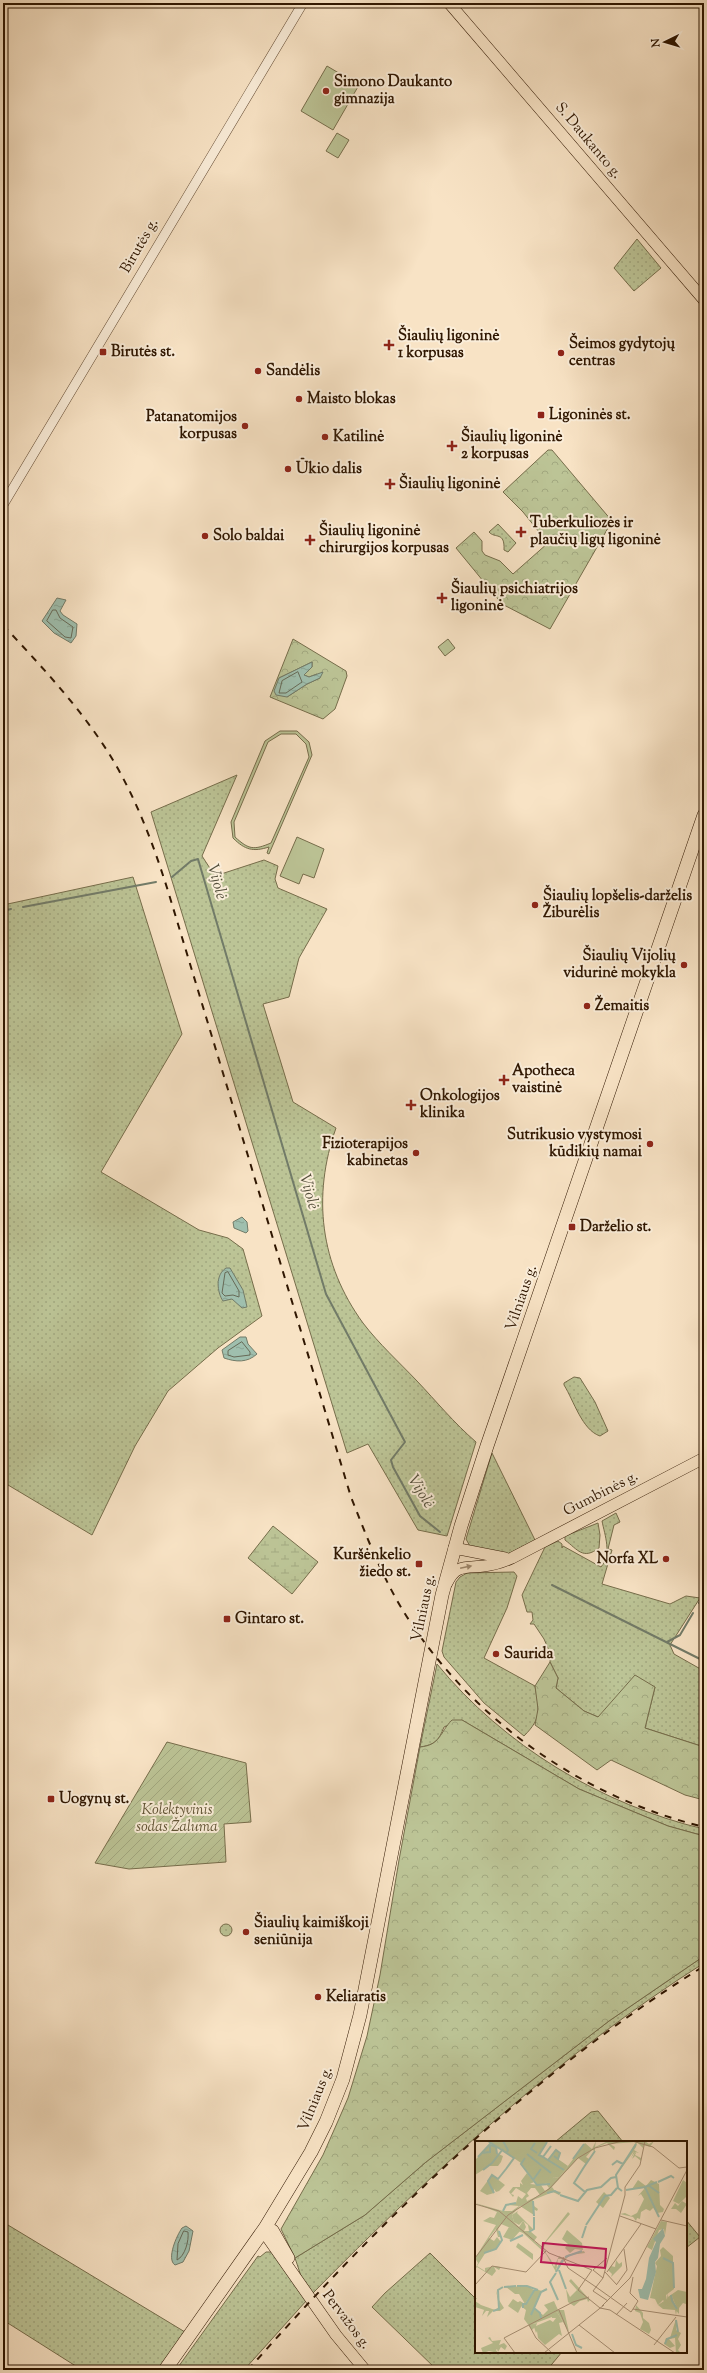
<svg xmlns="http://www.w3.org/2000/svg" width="707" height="2373" viewBox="0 0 707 2373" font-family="'Sorts Mill Goudy',serif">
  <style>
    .grass { fill: url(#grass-dots); stroke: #766d4b }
    .forest { fill: url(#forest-crowns); stroke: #766d4b; fill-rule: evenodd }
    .wetland { fill: url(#wetland-marsh); stroke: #766d4b }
    .garden { fill: url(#garden-furrows); stroke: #766d4b }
    .pitch { fill: #bcc496; stroke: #766d4b; fill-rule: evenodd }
    .water { fill: url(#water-ripples); stroke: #727b68 }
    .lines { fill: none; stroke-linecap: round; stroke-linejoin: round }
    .shore { stroke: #676a57; stroke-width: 1 }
    .stream { stroke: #727b68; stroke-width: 2 }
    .minor-casing { stroke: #614931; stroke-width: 10 }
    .major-casing { stroke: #2f1600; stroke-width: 12 }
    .highway-casing { stroke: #2f1600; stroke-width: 14 }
    .minor { stroke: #faedd9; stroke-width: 9 }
    .major { stroke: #f8e3c5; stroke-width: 11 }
    .highway { stroke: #f8e3c5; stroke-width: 13 }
    .rail { stroke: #2f1600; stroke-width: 2; stroke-dasharray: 7 7; stroke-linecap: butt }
    .oneway { fill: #9e876c }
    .poi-dot { fill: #8f2418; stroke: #faedd9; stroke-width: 1.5 }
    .labels { text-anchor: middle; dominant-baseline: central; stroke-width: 4; stroke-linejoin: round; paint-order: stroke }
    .poi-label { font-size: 15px; font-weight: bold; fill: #2f1600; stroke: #faedd9; text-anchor: start }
    .street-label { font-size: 15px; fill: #2f1600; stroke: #faedd9 }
    .park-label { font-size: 15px; font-style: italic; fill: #605334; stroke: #faedd9 }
    .water-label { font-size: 16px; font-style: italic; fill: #56513d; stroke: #faedd9 }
    .inset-river { fill: none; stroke: #9fbfae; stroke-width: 2 }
    .inset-road { fill: none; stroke: #a89176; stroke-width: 1 }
    .view { fill: #c2185b; fill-opacity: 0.15; stroke: #c2185b; stroke-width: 2 }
    .inset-edge { fill: none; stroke: #2f1600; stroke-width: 2 }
  </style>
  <defs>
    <pattern id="grass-dots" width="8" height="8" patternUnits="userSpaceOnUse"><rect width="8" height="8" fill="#bcc496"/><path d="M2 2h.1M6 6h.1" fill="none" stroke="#a2a880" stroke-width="1.8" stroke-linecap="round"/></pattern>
    <pattern id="forest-crowns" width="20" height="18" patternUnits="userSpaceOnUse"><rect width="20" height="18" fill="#bcc496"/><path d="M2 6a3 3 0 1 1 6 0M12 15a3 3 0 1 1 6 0" fill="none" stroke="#a2a880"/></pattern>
    <pattern id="wetland-marsh" width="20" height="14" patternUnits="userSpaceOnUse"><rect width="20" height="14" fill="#bcc496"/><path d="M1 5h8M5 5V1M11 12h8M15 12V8" fill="none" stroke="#a2a880"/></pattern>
    <pattern id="garden-furrows" width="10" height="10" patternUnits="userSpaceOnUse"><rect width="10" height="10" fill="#bcc496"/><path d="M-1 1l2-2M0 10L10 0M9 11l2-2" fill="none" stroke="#a2a880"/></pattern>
    <pattern id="water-ripples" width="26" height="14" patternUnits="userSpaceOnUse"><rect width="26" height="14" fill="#9fbfae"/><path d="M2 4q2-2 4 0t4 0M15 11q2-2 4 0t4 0" fill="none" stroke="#89a394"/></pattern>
  </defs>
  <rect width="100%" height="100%" fill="#f8e3c5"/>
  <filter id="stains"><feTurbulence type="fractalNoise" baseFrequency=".005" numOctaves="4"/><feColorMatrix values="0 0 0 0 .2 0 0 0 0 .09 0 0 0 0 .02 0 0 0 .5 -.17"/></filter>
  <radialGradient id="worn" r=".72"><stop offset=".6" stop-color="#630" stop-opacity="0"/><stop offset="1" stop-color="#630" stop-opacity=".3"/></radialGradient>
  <path class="grass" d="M637 239 661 268 634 291 614 268Z
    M498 524 516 543 508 552 504 550C505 531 495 539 489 532Z
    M237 775 202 856 215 876 264 860 278 866 275 879 278 888 327 909 299 958 289 997 263 1004 293 1102 336 1128C312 1196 320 1264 363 1323 379 1344 399 1362 417 1381 436 1401 454 1423 476 1442L447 1536 418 1530 368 1444 347 1453 151 812Z
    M133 877 182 1034 101 1172 199 1230 228 1238 243 1249 262 1316 218 1348 168 1391 135 1446 92 1535 3 1482V905Z
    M574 1377 580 1378 595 1402 608 1431 600 1436C582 1430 574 1401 564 1385V1383Z
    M492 1453 535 1540 506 1555 471 1548 466 1539Z
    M616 1513 620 1522 614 1525 608 1549 612 1550 602 1584 670 1604 686 1596 700 1598 670 1645 674 1654 704 1671V1747L645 1728 655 1687 598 1717 584 1711 556 1688 558 1678 550 1662V1653L544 1639 534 1624H530L533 1620 532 1612H527L522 1595 545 1547 558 1541 562 1544V1548L563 1546 601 1567C612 1554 605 1536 602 1521Z
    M598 1523 600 1535 599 1548C583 1560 578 1550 565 1540V1536Z
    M514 1572 517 1576 507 1608 484 1658 535 1686C539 1710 542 1718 524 1736L484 1703 444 1657 442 1651 456 1582 460 1577 467 1573Z
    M437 1664C503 1745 602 1805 704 1829V1836L668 1826 579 1789 462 1720 444 1727C439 1740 435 1745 420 1747Z
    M220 1930a6 6 0 1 1 12 0a6 6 0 1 1-12 0Z
    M704 1956V1963C559 2055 432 2172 312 2294L303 2282 295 2258 365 2215 426 2162 609 2021Z
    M598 2111 623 2142H555L591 2112Z
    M686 2220 700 2237 686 2248Z
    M3 2222 185 2332 157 2370H82L3 2320Z
    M266 2252H272L307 2300 244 2370H176L258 2256 260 2257Z
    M430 2253 476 2299V2352H562L547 2370H437L372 2307 385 2293Z"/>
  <path class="forest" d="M548 450H552L612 521 550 629 502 604 456 548 474 532 482 541V551L485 555 500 561 513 574 548 543 523 512 503 492Z
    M293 639 346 671 347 676 335 709 323 719 270 697ZM312 662V667L304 675 309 677 317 674 320 678 307 684 287 697 279 678Z
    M550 1662 558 1678 556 1688 584 1711 598 1717 635 1675 655 1687 645 1728 704 1747V1800L685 1795 611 1760 597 1770 535 1725 538 1709 535 1686Z
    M452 1720H462L579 1789 668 1826 704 1836V1956L609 2021 426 2162 365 2215 295 2258 281 2229 323 2155 338 2121 348 2098 367 2036 380 1975 399 1860 420 1747C441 1745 439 1733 452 1720Z"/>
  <path class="wetland" d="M273 1526 318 1562 292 1594 248 1558Z"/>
  <path class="garden" d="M167 1742 246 1763 251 1822 224 1824 226 1862 129 1869 95 1863Z"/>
  <path class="pitch" d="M327 66 359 85 333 130 301 111Z
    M337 133 349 140 338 158 326 151Z
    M448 639 455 648 445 656 438 647Z
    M280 731H297L309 742 312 755 269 854 267 853 269 847C253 852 245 850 233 838L231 822 265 741ZM281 734H296L306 744 309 757 271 843C254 850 249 850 235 837L234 822 268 742Z
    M297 837 324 849 314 878 303 874 299 884 280 876Z"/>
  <path class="water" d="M57 598 66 600 60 611 63 615 77 624 76 636 71 643 54 633 42 621Z
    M312 662V667L304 675 309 677 323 672 320 678 307 684 287 697 276 695 274 691 279 678Z
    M242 1217 247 1222 248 1231 246 1233 234 1228 233 1222Z
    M226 1268H230L243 1290 247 1307 242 1308 232 1299 223 1301C217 1292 215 1275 226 1268Z
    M240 1337H246L248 1344 257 1354C247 1363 236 1362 224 1358L222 1350Z
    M186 2226 193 2231 189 2251 183 2262 175 2265C166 2259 177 2235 182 2228Z"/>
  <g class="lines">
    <path class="shore" d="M53 610H56L60 618 73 627 71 638 65 637 47 621Z
      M298 672 302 682 286 693H279L282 681Z
      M228 1272 239 1291V1297L233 1295 225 1296 222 1293 225 1273Z
      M242 1342 250 1352V1355L234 1357 228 1355V1351Z
      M184 2231 188 2232C189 2241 185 2256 177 2260L178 2244Z"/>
    <path class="stream" d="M172 877 191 861 198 859 326 1294 405 1442 391 1460 393 1467 420 1516 440 1532
      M23 907 156 882
      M3 911 11 909
      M552 1585 704 1661
      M699 1603 704 1595
      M667 1642 680 1635 693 1613"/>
    <g class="minor-casing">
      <path id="minor" d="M3 505 303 3"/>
    </g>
    <g class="major-casing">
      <path id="major" d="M449 3 704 300
        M454 1548 505 1558
        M447 1583C456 1564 466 1568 484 1566 494 1565 503 1562 512 1558L704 1458
        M265 2228 268 2238 336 2335 365 2370
        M265 2228 273 2230 289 2258"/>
    </g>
    <g class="highway-casing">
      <path id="highway" d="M165 2370 265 2228 311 2152 326 2122 343 2079 360 2015 442 1595 461 1526 487 1446 704 815"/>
    </g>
    <use href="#minor" class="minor"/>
    <use href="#major" class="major"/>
    <use href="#highway" class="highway"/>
    <path class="rail" d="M3 625C40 665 78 705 108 752 135 795 153 843 168 891L351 1497C368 1540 384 1582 409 1620 476 1723 585 1798 704 1827
      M248 2370C382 2218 531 2074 704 1966"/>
  </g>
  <defs><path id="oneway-solid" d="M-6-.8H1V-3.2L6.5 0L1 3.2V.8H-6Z"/></defs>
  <use class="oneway" href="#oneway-solid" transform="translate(466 1567) rotate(-12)"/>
  <g class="poi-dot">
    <circle cx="326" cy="91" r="4"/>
    <path d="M387 339h4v4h4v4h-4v4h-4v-4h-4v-4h4z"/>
    <rect x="99" y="348" width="8" height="8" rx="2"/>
    <circle cx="561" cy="353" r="4"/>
    <circle cx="258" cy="371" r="4"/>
    <circle cx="299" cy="399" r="4"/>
    <rect x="537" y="411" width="8" height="8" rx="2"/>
    <circle cx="245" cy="426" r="4"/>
    <circle cx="325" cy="437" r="4"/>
    <path d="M450 440h4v4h4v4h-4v4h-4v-4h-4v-4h4z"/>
    <circle cx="288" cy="469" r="4"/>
    <path d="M388 478h4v4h4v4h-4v4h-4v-4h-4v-4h4z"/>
    <path d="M519 526h4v4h4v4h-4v4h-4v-4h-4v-4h4z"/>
    <circle cx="205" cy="536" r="4"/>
    <path d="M308 534h4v4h4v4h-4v4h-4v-4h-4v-4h4z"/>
    <path d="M440 592h4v4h4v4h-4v4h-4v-4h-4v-4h4z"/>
    <circle cx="535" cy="905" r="4"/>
    <circle cx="684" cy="965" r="4"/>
    <circle cx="587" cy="1006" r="4"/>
    <path d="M502 1074h4v4h4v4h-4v4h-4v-4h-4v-4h4z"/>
    <path d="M409 1099h4v4h4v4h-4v4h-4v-4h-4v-4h4z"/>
    <circle cx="650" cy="1144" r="4"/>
    <circle cx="416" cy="1153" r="4"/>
    <rect x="568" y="1223" width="8" height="8" rx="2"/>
    <circle cx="666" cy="1559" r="4"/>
    <rect x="415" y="1560" width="8" height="8" rx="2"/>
    <rect x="223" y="1615" width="8" height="8" rx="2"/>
    <circle cx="496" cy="1654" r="4"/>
    <rect x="47" y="1795" width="8" height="8" rx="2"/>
    <circle cx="246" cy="1932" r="4"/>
    <circle cx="318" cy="1997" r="4"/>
  </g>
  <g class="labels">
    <g class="poi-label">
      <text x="334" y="82">Simono Daukanto<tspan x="334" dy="17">gimnazija</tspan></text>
      <text x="398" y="336">Šiaulių ligoninė<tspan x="398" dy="17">1 korpusas</tspan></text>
      <text x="569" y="344">Šeimos gydytojų<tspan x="569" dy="17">centras</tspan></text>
      <text x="111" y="352">Birutės st.</text>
      <text x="266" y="371">Sandėlis</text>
      <text x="307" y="399">Maisto blokas</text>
      <text x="549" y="415">Ligoninės st.</text>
      <text x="237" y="417" text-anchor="end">Patanatomijos<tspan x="237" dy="17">korpusas</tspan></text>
      <text x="333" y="437">Katilinė</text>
      <text x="461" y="437">Šiaulių ligoninė<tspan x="461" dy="17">2 korpusas</tspan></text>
      <text x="296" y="469">Ūkio dalis</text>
      <text x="399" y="484">Šiaulių ligoninė</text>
      <text x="530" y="523">Tuberkuliozės ir<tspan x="530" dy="17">plaučių ligų ligoninė</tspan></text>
      <text x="319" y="531">Šiaulių ligoninė<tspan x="319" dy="17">chirurgijos korpusas</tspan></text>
      <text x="213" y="536">Solo baldai</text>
      <text x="451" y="589">Šiaulių psichiatrijos<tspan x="451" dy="17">ligoninė</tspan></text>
      <text x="543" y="896">Šiaulių lopšelis-darželis<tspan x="543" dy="17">Žiburėlis</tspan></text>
      <text x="676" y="956" text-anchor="end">Šiaulių Vijolių<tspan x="676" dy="17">vidurinė mokykla</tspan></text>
      <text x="595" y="1006">Žemaitis</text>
      <text x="512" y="1071">Apotheca<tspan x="512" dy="17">vaistinė</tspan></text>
      <text x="420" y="1096">Onkologijos<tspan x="420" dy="17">klinika</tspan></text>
      <text x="642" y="1135" text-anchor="end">Sutrikusio vystymosi<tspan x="642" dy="17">kūdikių namai</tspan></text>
      <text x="408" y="1144" text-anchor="end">Fizioterapijos<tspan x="408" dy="17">kabinetas</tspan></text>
      <text x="580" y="1227">Darželio st.</text>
      <text x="411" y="1555" text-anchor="end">Kuršėnkelio<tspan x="411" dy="17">žiedo st.</tspan></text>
      <text x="658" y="1559" text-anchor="end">Norfa XL</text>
      <text x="235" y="1619">Gintaro st.</text>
      <text x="504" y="1654">Saurida</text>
      <text x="59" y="1799">Uogynų st.</text>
      <text x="254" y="1923">Šiaulių kaimiškoji<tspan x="254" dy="17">seniūnija</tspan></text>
      <text x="326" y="1997">Keliaratis</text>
    </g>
    <g class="street-label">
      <text transform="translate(588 141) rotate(50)">S. Daukanto g.</text>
      <text transform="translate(140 246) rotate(-60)">Birutės g.</text>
      <text transform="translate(522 1298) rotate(-71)">Vilniaus g.</text>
      <text transform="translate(601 1494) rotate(-27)">Gumbinės g.</text>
      <text transform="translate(424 1608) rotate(-78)">Vilniaus g.</text>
      <text transform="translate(316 2099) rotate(-68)">Vilniaus g.</text>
      <text transform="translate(346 2320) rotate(53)">Pervažos g.</text>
    </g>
    <g class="park-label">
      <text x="177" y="1810">Kolektyvinis<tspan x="177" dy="17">sodas Žaluma</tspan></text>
    </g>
    <g class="water-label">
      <text transform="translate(216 882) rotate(74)">Vijolė</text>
      <text transform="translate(308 1192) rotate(74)">Vijolė</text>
      <text transform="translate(420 1492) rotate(59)">Vijolė</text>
    </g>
  </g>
  <g transform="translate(475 2141)">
    <rect width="212" height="212" fill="#f8e3c5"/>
    <path d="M121 0 120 6 133 0H170L174 3 179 0 175 6 169 4 168 7 162 1 161 6 159 9 164 12 160 11 161 12 160 14 166 17V20L160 15 157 18 160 11 156 17 159 10 143 32 161 1 135 3 140 6 139 9 132 2 120 7V10L117 9 111 16 114 18 111 23 103 17 77 46 80 50 86 51 84 54 78 51 58 59 59 65 63 68 62 70 58 68 59 74 45 65 37 74 39 81 44 86 48 80 49 81 51 86 49 90H55L62 96 59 100 66 106 93 71 95 73 71 101 68 108 70 110 71 112 76 119 79 126 84 115 89 117 92 114 109 110 110 112 95 114 81 128 87 118H83L81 131 71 113 48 92 26 83 23 88 26 96H23L21 88 14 97 19 100 22 96 26 101 21 108 11 111 2 125 10 130V127L19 125 26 126 24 129 19 126 21 130 17 135 2 126 0 128 3 122 0 117 21 84 8 80 15 76 19 77 22 71 0 62 28 70H37L44 65 32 64 41 62 43 55 47 58 51 53 41 47 36 53 39 54 38 56 34 51 38 46H45V42L48 44 46 40 52 32 59 41 55 43 66 44 70 50 74 47 71 43 79 36 84 37 110 2 117 8ZM56 47H60L65 54 52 60 51 57 54 55 52 52ZM92 89 107 102 108 109 100 108 95 112 90 107 93 103 87 98ZM96 138 115 159 113 161 112 158 105 160 99 165 93 161 91 148 95 156 102 149 94 140ZM60 148 67 150 72 149 66 151 59 167 68 174 73 169 69 164 79 160 83 169H89L94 191 82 171 77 176 58 183 61 185 57 189 49 178 51 169 42 162 45 160 50 163ZM21 149 24 159 29 167 25 170H18L12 176 14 170H11L7 175 9 169 6 168 13 170 0 166V157H2L0 160 6 164 20 169 24 166ZM193 151V156L197 155 202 168 201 174 200 169 188 168 183 164 192 158ZM15 196 17 200 26 199 24 204 29 202 32 205 30 209 26 206 23 211 22 208 21 209 23 212 14 210 8 212 6 207 18 202 13 197Z" fill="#bcc496" fill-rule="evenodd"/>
    <path d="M14 0H72L64 14 73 19 80 9 85 12 83 18 93 25 84 37 79 36 75 42 62 44 46 22ZM15 4 21 6V12L28 15 26 21 23 25H14L0 34V19ZM17 34 30 44 24 50 21 51 19 48V52L12 54 5 50ZM169 48 179 66 175 70 171 68 166 71 165 78 162 77 161 80 158 76 145 73 150 72 156 75 162 72 169 58 166 53 163 55ZM207 60 212 63 206 72 201 68H196L200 62 203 65ZM43 70 42 72 58 88 54 90 53 84 48 80 44 84 39 81 37 74ZM188 106 198 115V122L199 148 191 154 192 160 195 161 192 164 188 159 183 164 180 158 175 157 182 125 180 122 186 115 185 109ZM141 119 144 123 147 121V125L136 136 137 133 133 129 136 125 140 126ZM52 145 59 149 50 163 44 153H40L31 146ZM203 149 212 151 211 163 208 162 204 167V173L199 167 202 168 197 155 196 159 193 156ZM38 158 47 164 43 172 33 165ZM161 164 168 172V177L174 182 176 189 174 193 165 188 168 181 165 172 160 170ZM82 171 88 181 84 182 87 195 84 193 70 204 63 197 62 190 61 192 58 183 62 182 61 185 75 179 78 181 81 177H77V174ZM201 178V189L206 192 203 198 206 204 203 209 206 212H201L200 197 194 198 200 205 195 207 189 203 191 197H195Z" fill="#bcc496"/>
    <path d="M163 39 171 45 176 39 184 43 185 64 189 68 188 71 182 72 170 56 169 47 157 48ZM186 80 192 81 190 94 189 88 184 89 177 109 172 106Z" fill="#bcc496"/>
    <path d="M208 39 212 42V55L204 63 198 60Z" fill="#bcc496"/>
    <path d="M129 51 135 57 128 67 121 61ZM34 86 45 90 37 99 28 96ZM43 102 58 113V119L41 106Z" fill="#bcc496"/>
    <path d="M188 87 190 95 185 103 183 117 180 121 181 131 173 159 165 157 163 148H167L171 138 174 117 181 101 178 98Z" fill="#9fbfae"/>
    <path class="inset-river" d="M13 0 39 17 31 28M28 0 33 9 32 11M60 2 56 8 62 12M16 4 21 6 22 13M76 5 68 16 89 29M6 12 15 11V4M52 13 76 32M3 16 16 2M68 16 64 14 72 1M50 17 46 23 62 44 75 43M98 18 109 3M73 19 81 9 85 12 83 18 79 15M137 24 142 20 148 23M109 26 99 42 110 51M109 26 120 10M8 29 17 22 28 8M58 39 66 28M183 41 196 35 199 37M173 44 184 52M170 46 182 41M151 49 170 46 184 76M147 50 143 47 141 34 161 3M19 52 13 40 17 34 23 38 31 28M72 52 80 50 85 53M85 54 103 60 112 49 126 46 136 37 141 36M58 60 59 75M28 70 31 64 41 62M111 84 130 55 136 54 142 47M54 91 59 88V76M107 97 111 85M35 100 48 94M9 112 21 108 27 99 24 90M90 116 107 110M188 117 198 122 199 147M84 129 91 148M81 131 88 119M81 132 75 141 83 159M42 145H52L63 149M29 146 41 145M196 154 197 160 202 168M48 167V163H51L60 148M59 167 65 172 66 177M18 170 24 168 23 149 28 146M56 174 66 151 72 148M201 179 203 191M97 193 101 204 107 207M190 203 192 198 202 194"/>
    <path class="inset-road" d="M157 0 178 6 204 27 212 26M0 63 24 70 74 112 117 129M145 75 181 88M186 79 212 85M88 116 93 127 121 146M0 117 33 74 74 48 103 17 120 7 147 0M117 129 103 149 125 167 135 169 200 212M118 129 132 117M118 129 128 137 118 150 133 160M130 131 142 144M132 131 166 83M158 136 155 152 163 160 158 168M128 137 150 54V46L165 24 170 0M142 143 152 129 149 108M0 144 17 125 51 131 71 110M121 146 156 171M127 165 155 137 212 29M84 169 102 212M156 171 158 168 212 176M141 174 152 162M54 184 61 197 77 212M104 184 140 212M179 204 201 176M40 212 29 197 98 161 114 156M69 212 129 164"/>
    <path class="view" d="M68 102 131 108 130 127 66 121Z"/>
    <rect width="212" height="212" class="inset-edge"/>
  </g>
  <rect width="707" height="2373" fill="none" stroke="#f8e3c5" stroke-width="16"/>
  <rect x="4" y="4" width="699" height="2365" fill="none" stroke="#2f1600" stroke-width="2"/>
  <rect x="8" y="8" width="691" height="2357" fill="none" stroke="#2f1600"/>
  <g transform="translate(665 42) rotate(265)" stroke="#faedd9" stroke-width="3" paint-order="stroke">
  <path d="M0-3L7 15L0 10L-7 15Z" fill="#2f1600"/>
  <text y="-6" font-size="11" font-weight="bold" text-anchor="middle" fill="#2f1600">N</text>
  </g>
  <rect width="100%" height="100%" filter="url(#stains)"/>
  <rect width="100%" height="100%" fill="url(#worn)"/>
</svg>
